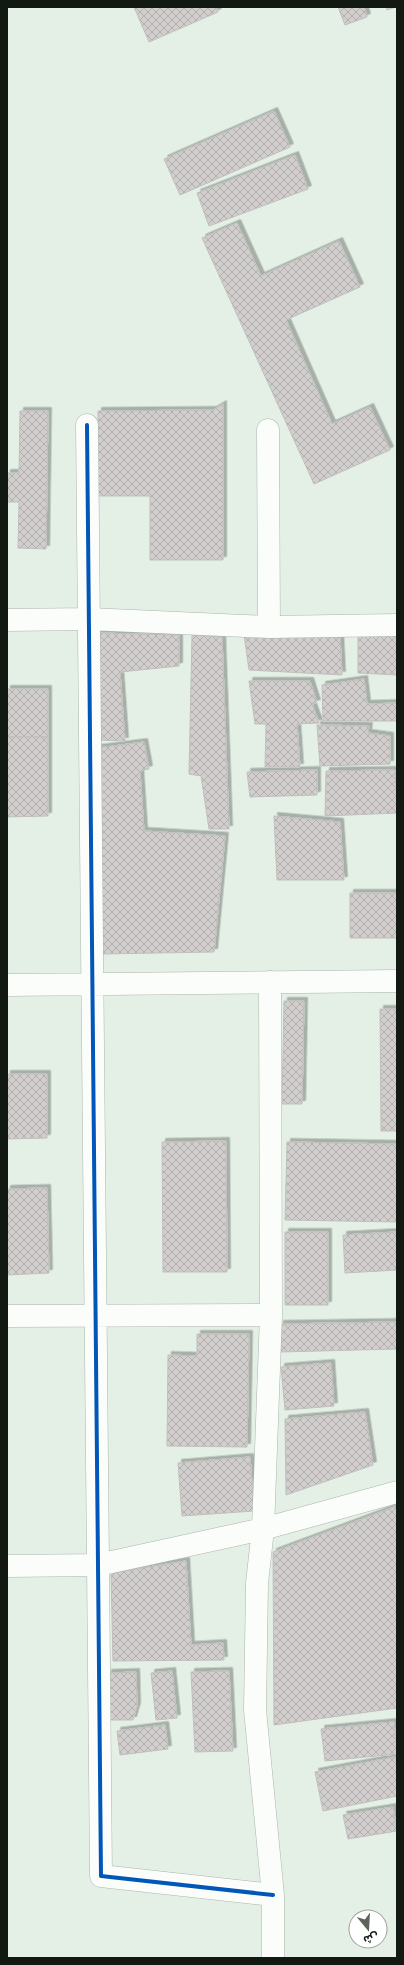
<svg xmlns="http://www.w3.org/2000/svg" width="404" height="1965" viewBox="0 0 404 1965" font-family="'Source Sans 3','Noto Sans Arabic',sans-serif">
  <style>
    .building { fill: url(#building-cross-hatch); stroke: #bfbfbd; filter: url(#shadow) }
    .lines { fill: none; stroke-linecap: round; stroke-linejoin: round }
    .minor-casing { stroke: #abb5ac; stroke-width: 23 }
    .minor { stroke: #fbfdfb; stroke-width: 22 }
    .cycleway-casing { stroke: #fff; stroke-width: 6 }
    .cycleway { stroke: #0057b8; stroke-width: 4 }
  </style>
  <defs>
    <pattern id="building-cross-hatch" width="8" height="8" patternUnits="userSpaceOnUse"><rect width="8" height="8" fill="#d1cecd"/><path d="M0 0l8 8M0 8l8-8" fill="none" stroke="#b2b0af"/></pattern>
    <filter id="shadow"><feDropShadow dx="3.5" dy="-3.5" stdDeviation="0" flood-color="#0004"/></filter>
  </defs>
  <rect width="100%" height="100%" fill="#e4f0e5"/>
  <path class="building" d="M134 7H216L218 12 149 42Z
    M338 7H364L367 17 345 25Z
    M386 7H396L387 10Z
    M274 111 290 147 180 195 164 159Z
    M295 155 308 189 209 226 197 193Z
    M237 223 261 276 339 241 360 287 286 320 332 424 370 407 390 450 314 484 202 238Z
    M223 404V560H150V496H98V411L213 410Z
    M20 411H48L46 549 18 548 19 502H7V473H19Z
    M96 633 179 635V666L120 672 125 741 99 740Z
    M192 635 222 637 229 829H209L201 776 189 774Z
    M244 635 340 637 342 675 249 670Z
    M358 635 397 636V675L358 673Z
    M364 679 367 704 397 703V721H323L322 685Z
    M249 681H310L317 703 312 704 319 723 297 724 300 767H265L266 724H255Z
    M7 689H48V737H7Z
    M317 725 369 726 368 733 390 736V764L320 766Z
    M7 737H48V816L7 817Z
    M144 742 149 769 140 771 144 831 225 836 214 952 102 954 98 748Z
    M317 770V795L250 797 247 772Z
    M395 770 397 813 325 816 326 771Z
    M274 816 340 822 344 880H277Z
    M350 893H397V938H350Z
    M284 1001H304L302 1104H282Z
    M380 1009H397V1131H381Z
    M7 1074H47V1138L7 1139Z
    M226 1141 227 1272H163L162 1142Z
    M287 1142 397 1144V1222L285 1220Z
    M47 1188 49 1273 7 1275V1189Z
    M285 1232H328V1305H285Z
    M397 1232V1270L345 1273 343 1235Z
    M397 1322V1349L280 1352V1324Z
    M197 1334H249L247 1447 167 1446 168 1355 197 1356Z
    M331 1363 334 1406 285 1410 281 1367Z
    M365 1412 373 1465 286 1495 285 1419Z
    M250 1457 254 1511 182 1516 178 1463Z
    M397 1506V1708L274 1725 273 1552Z
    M186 1561 191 1645 223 1643 224 1660 113 1661 111 1573Z
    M172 1671 177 1718 156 1720 151 1673Z
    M229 1671 233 1751 195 1752 191 1672Z
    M136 1672 137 1706 133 1720H109L108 1673Z
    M394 1722 397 1754 325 1761 321 1729Z
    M165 1725 168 1749 120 1755 117 1731Z
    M395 1757 397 1770V1796L323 1811 315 1772Z
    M393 1807 397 1831 348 1839 343 1815Z"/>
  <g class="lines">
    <g class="minor-casing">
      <path id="minor" d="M87 425 101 1876 273 1895
        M268 430 269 627
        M7 620 89 619 269 627 397 625
        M270 982 271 1315 263 1529 257 1583 255 1710 273 1895V1958
        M7 985 397 981
        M7 1316 271 1315
        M7 1566 98 1565 263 1529 397 1492"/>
    </g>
    <use href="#minor" class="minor"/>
    <g class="cycleway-casing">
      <path id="cycleway" d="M87 425 101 1876 273 1895"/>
    </g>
    <use href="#cycleway" class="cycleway"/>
  </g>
  <rect width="404" height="1965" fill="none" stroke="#121912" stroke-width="16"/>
  <g transform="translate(368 1929) rotate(162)"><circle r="19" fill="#ffffff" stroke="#a0a3a0"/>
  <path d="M0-3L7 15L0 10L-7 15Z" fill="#5c645c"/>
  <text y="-6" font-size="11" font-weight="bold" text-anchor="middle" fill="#121912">ش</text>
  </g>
</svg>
